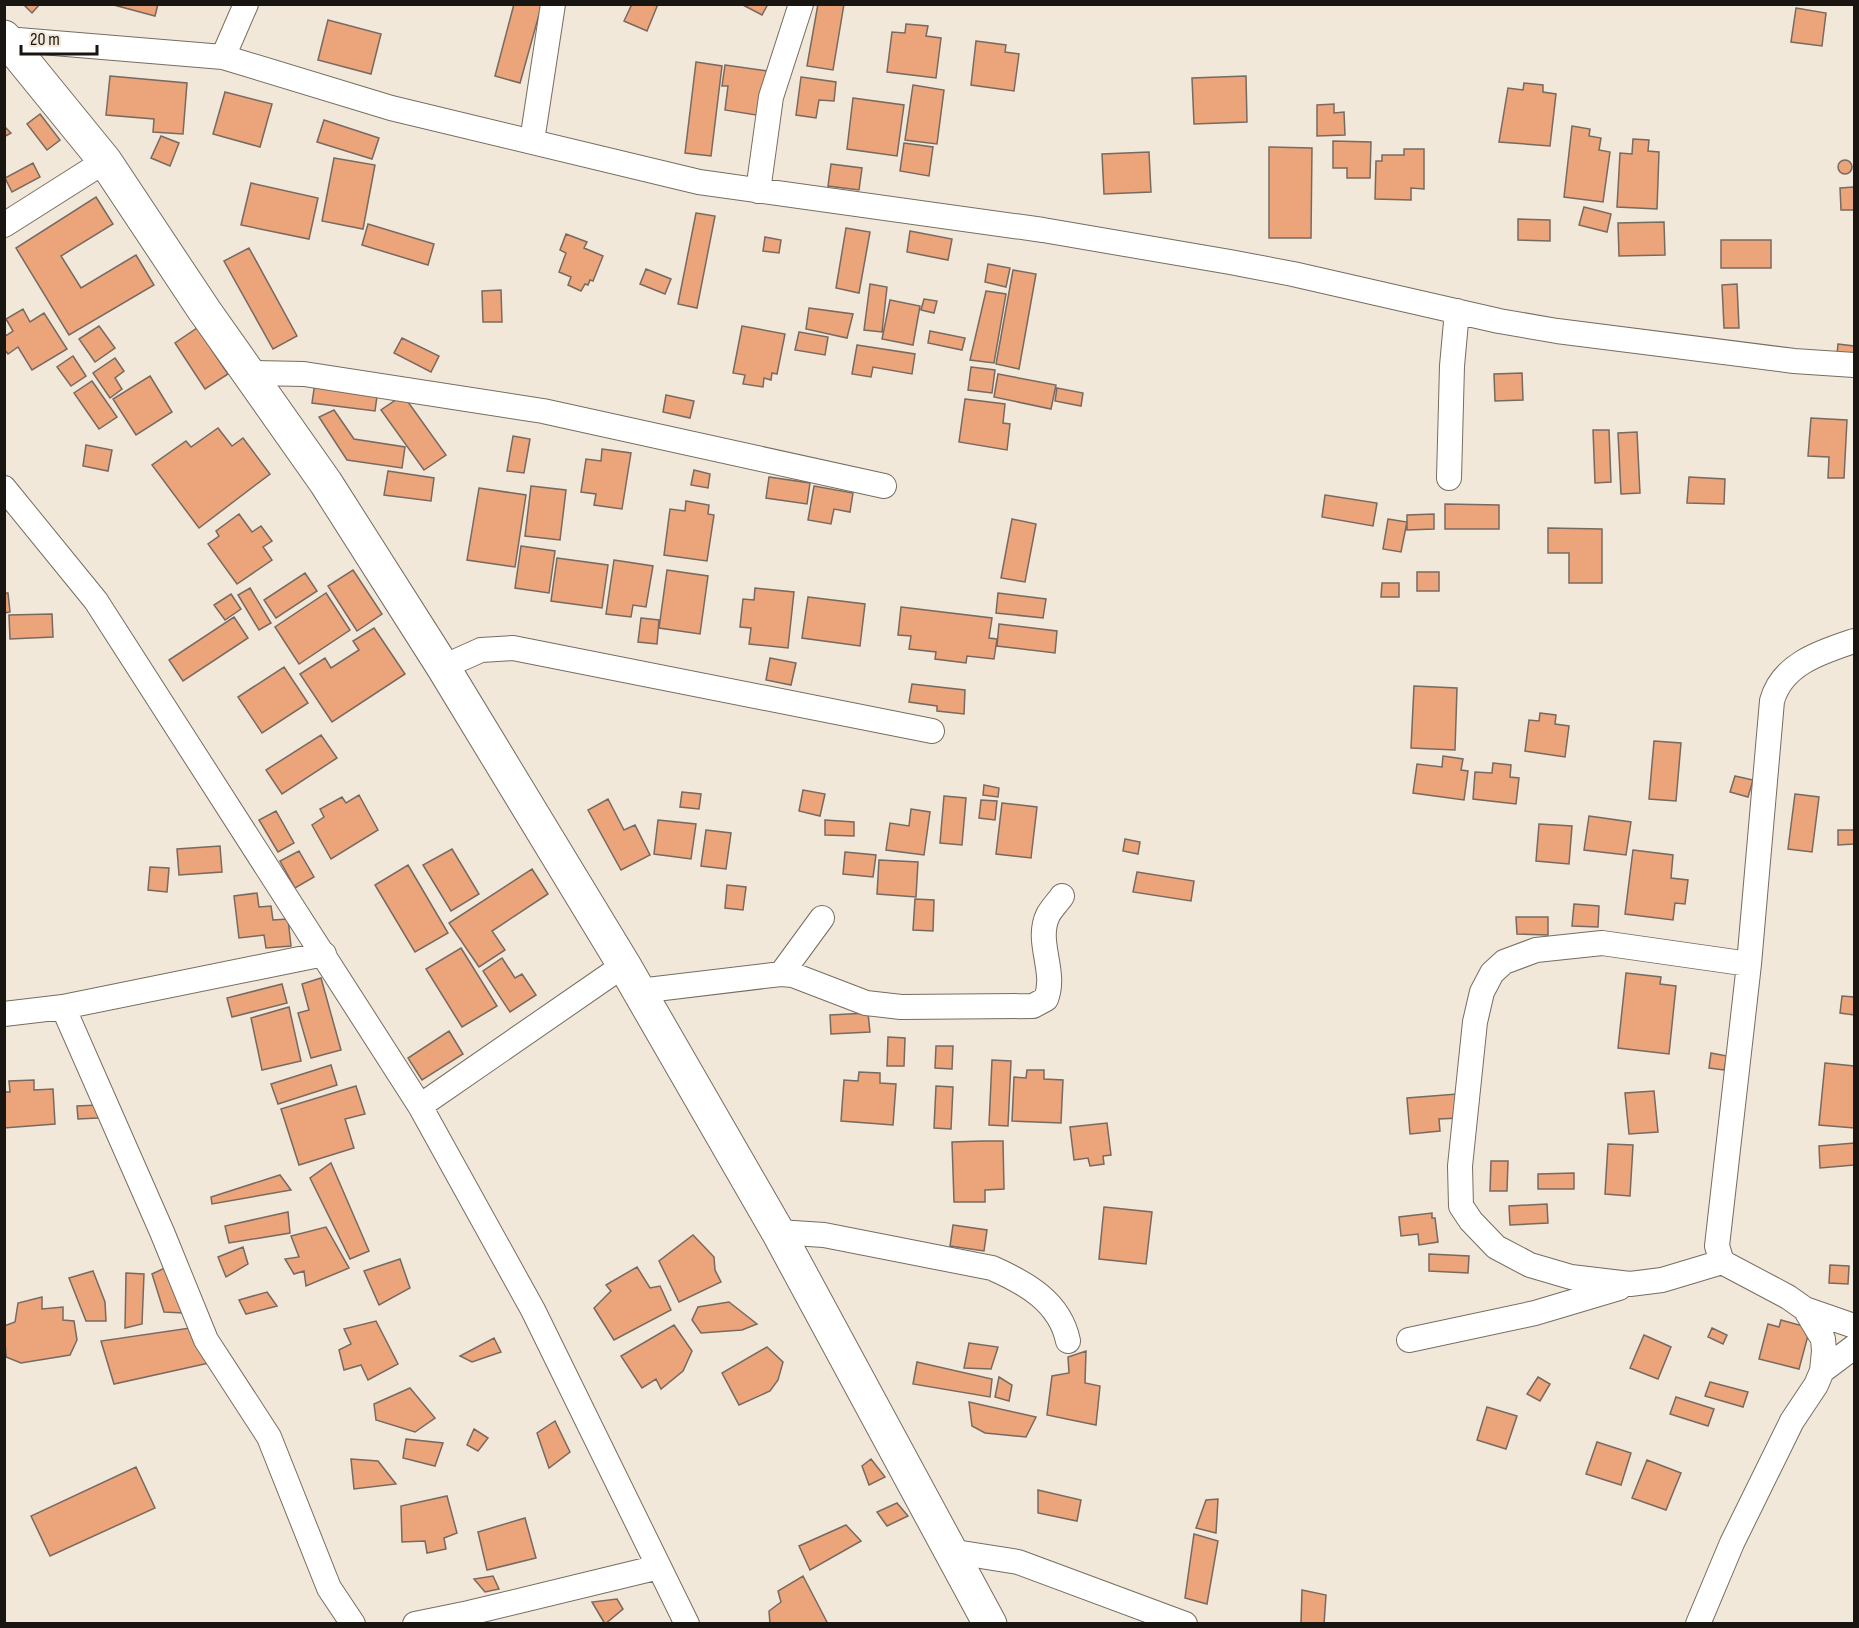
<svg xmlns="http://www.w3.org/2000/svg" width="1859" height="1628" viewBox="0 0 1859 1628" font-family="'Sofia Sans Condensed',sans-serif">
  <style>
    .building { fill: #eca47a; stroke: #786961; stroke-width: 1.5 }
    .lines { fill: none; stroke-linecap: round; stroke-linejoin: round }
    .street-casing { stroke: #766d60; stroke-width: 26 }
    .secondary-casing { stroke: #766d60; stroke-width: 35 }
    .street { stroke: #fff; stroke-width: 24 }
    .secondary { stroke: #fff; stroke-width: 33 }
  </style>
  <rect width="100%" height="100%" fill="#f1e8d9"/>
  <path class="building" d="M23 4H40L32 13Z
    M110 4H158L155 16Z
    M514 4H542L520 83 495 76Z
    M632 4H658L647 31 624 21Z
    M741 4H768L762 15Z
    M818 4H844L833 70 807 66Z
    M1796 8 1826 13 1822 46 1791 42Z
    M328 20 381 34 371 74 318 60Z
    M906 24 928 26 926 36 941 38 936 78 887 72 892 32 905 33Z
    M976 41 1006 45 1005 52 1019 54 1014 91 971 85Z
    M696 62 722 66 711 156 685 153Z
    M725 65 768 71 762 116 725 110 728 86H722Z
    M110 76 187 83 183 134 153 132 154 119 106 115Z
    M1246 76 1247 122 1194 124 1192 78Z
    M801 77 836 82 834 101 819 100 816 118 796 115Z
    M1524 83 1543 85V92L1556 94 1550 146 1499 142 1508 88 1523 90Z
    M913 85 944 90 937 144 905 140Z
    M225 92 272 104 260 147 213 134Z
    M853 98 904 105 897 156 847 149Z
    M1334 104V113L1344 112 1345 135 1317 136V105Z
    M40 114 60 140 47 150 27 124Z
    M324 120 379 138 372 159 317 142Z
    M4 126 11 133 4 137Z
    M1572 126 1590 129 1589 136 1601 138 1599 150 1610 152 1603 202 1564 197Z
    M161 136 179 143 170 166 151 158Z
    M1633 139 1649 140 1648 151 1659 152 1657 209 1617 207 1620 153 1632 154Z
    M1333 141 1371 142 1370 178H1347V168H1333Z
    M904 143 933 147 929 176 900 171Z
    M1269 147 1312 148 1311 238H1269Z
    M1404 149H1424V189L1411 188V200L1375 199 1376 161H1382V155H1404Z
    M1149 152 1151 192 1104 194 1102 154Z
    M334 158 375 165 363 229 322 221Z
    M1838 167a7 7 0 1 1 14 0a7 7 0 1 1-14 0Z
    M33 163 40 177 12 192 5 178Z
    M831 164 862 168 859 190 828 186Z
    M251 183 318 198 309 239 241 225Z
    M1854 187V210H1841L1840 188Z
    M96 197 113 224 61 256 81 288 136 255 154 285 69 335 16 248Z
    M1584 207 1611 214 1607 232 1579 225Z
    M696 213 715 216 697 308 678 304Z
    M1518 219 1550 220V241L1518 240Z
    M1664 222 1665 255 1619 256 1618 223Z
    M368 224 434 244 428 265 362 245Z
    M846 228 870 232 859 293 836 288Z
    M910 231 952 239 948 260 907 252Z
    M566 234 587 242 584 248 603 256 593 281 590 280 588 285 585 284 581 291 568 285 571 277 559 272 566 253 560 250Z
    M765 237 781 240 779 253 763 251Z
    M1721 240H1771V268H1721Z
    M249 248 297 336 273 349 224 261Z
    M988 264 1010 268 1006 287 985 282Z
    M646 269 671 279 665 294 640 284Z
    M1013 270 1036 274 1019 369 996 364Z
    M870 284 887 287 882 332 864 330Z
    M1737 284 1739 328H1724L1722 285Z
    M501 290 502 322H483L482 291Z
    M986 291 1006 294 994 363 970 360Z
    M924 299 937 301 934 313 921 310Z
    M890 300 920 306 913 345 882 339Z
    M809 308 853 314 847 338 806 329Z
    M23 309 30 322 44 313 67 349 32 370 18 347 8 354 4 349V337L13 331 6 319Z
    M99 326 115 348 95 362 79 339Z
    M742 326 785 334 777 374 772 373 771 380 764 378 763 387 743 384 745 375 733 373Z
    M197 328 228 374 205 389 175 343Z
    M930 331 965 338 962 350 928 343Z
    M799 332 828 337 825 355 795 350Z
    M402 338 439 356 431 372 394 353Z
    M1838 344 1854 346V356L1837 354Z
    M857 345 915 354 912 374 873 367 871 377 852 374Z
    M73 356 86 376 71 386 57 367Z
    M115 358 124 371 115 378 122 389 110 398 93 373Z
    M971 367 995 370 992 393 968 390Z
    M1522 373 1523 400 1495 401 1494 374Z
    M998 374 1056 385 1051 409 994 397Z
    M150 376 172 412 136 435 113 399Z
    M92 381 117 417 99 429 74 393Z
    M315 382 378 389 375 411 312 403Z
    M1057 388 1083 393 1081 406 1055 401Z
    M403 395 446 455 424 470 381 410Z
    M666 395 694 401 690 418 663 412Z
    M965 399 1005 404 1003 423 1010 424 1007 450 959 442Z
    M334 410 354 439 405 447 402 468 347 460 319 417Z
    M1811 418 1847 420 1844 478H1828L1829 457 1808 456Z
    M218 428 232 446 243 438 270 474 199 528 152 465 186 441 191 447Z
    M1593 430H1609L1611 482 1595 483Z
    M1637 432 1640 493 1621 494 1618 433Z
    M513 436 530 439 524 473 507 471Z
    M86 445 112 450 108 471 83 466Z
    M602 449 631 453 622 509 594 505 596 494 581 492 586 459 601 461Z
    M694 470 710 474 708 488 691 485Z
    M388 471 434 478 431 501 384 495Z
    M769 477 810 483 807 504 766 498Z
    M1689 477 1725 479 1724 504 1687 503Z
    M531 486 566 490 560 540 525 536Z
    M814 486 853 493 850 512 834 509 831 524 808 520Z
    M479 488 526 495 515 567 467 560Z
    M1325 495 1377 503 1373 526 1322 517Z
    M686 501 709 505 708 514 714 515 707 561 664 555 670 509 685 511Z
    M1445 504 1499 505V529H1445Z
    M239 514 252 532 261 526 272 541 263 547 272 560 237 584 208 544 219 536 216 531Z
    M1434 514V529L1407 530V515Z
    M1012 519 1036 524 1025 582 1001 578Z
    M1388 519 1407 522 1401 552 1383 549Z
    M1548 528 1602 529V583H1569V553H1548Z
    M521 546 555 551 549 593 515 588Z
    M557 558 608 565 602 608 551 601Z
    M614 560 653 566 646 607 633 605 631 617 606 614Z
    M353 570 382 614 357 631 328 586Z
    M667 570 708 576 700 634 659 628Z
    M1417 572H1439V591H1417Z
    M305 573 317 591 276 618 264 600Z
    M1382 583H1399V597H1381Z
    M250 588 271 623 259 630 238 595Z
    M755 588 794 592 788 648 749 644 751 628 740 627 743 599 754 600Z
    M4 593H8L10 612 4 613Z
    M326 593 350 630 299 664 275 627Z
    M998 593 1046 599 1043 618 996 613Z
    M231 594 241 609 225 620 214 605Z
    M808 597 865 604 860 646 802 638Z
    M901 607 992 618 989 638 997 639 994 659 967 656 966 663 935 659 936 652 909 649 911 636 898 635Z
    M52 614 53 637 10 639 9 615Z
    M234 617 248 638 183 681 169 660Z
    M641 618 659 620 657 644 638 642Z
    M999 624 1057 631 1055 653 997 646Z
    M374 628 405 674 332 722 300 674 325 658 331 668 359 650 353 641Z
    M770 658 796 663 791 685 766 680Z
    M284 667 308 703 262 733 238 697Z
    M912 684 965 690 964 714 937 711V706L909 702Z
    M1414 686 1457 688 1455 750 1411 748Z
    M1540 713 1556 715 1555 724 1569 726 1565 757 1525 751 1529 720 1539 721Z
    M321 735 337 758 282 794 266 770Z
    M1654 741 1681 743 1676 801 1649 799Z
    M1443 756 1463 759 1461 770 1468 771 1464 800 1413 793 1417 764 1442 767Z
    M1493 763 1511 765 1510 777 1519 778 1516 804 1473 799 1475 772 1492 773Z
    M1735 776 1753 780 1748 797 1730 792Z
    M984 785 999 788 998 797 983 795Z
    M803 790 825 794 820 816 799 811Z
    M682 792 701 794 699 809 680 807Z
    M1795 794 1819 797 1812 852 1788 849Z
    M359 795 378 830 331 859 312 825 324 817 320 809 342 797 346 803Z
    M944 796 966 798 962 845 940 843Z
    M608 799 624 830 635 825 650 855 621 870 588 810Z
    M981 800 997 801 995 820 979 818Z
    M1002 803 1037 807 1031 858 996 854Z
    M911 809 930 812 924 855 886 850 890 823 909 826Z
    M276 811 294 843 278 852 259 820Z
    M1589 816 1631 822 1626 855 1584 850Z
    M658 820 696 824 691 859 654 854Z
    M825 820 854 822V836L825 835Z
    M1539 824 1572 826 1569 864 1536 861Z
    M706 830 731 833 726 869 701 866Z
    M1838 830H1854V844L1838 845Z
    M1125 839 1140 842 1138 854 1123 851Z
    M220 846 222 872 179 875 177 849Z
    M452 849 479 894 451 911 423 865Z
    M1633 850 1673 855 1671 878 1688 880 1685 904 1675 903 1673 920 1625 914Z
    M299 851 314 877 295 888 280 861Z
    M845 852 876 855 873 877 843 874Z
    M879 860 918 862 916 897 877 894Z
    M408 865 448 933 415 952 375 885Z
    M150 867 169 868 167 892 148 890Z
    M532 869 548 894 492 931 505 950 479 967 449 923Z
    M1137 872 1194 881 1191 901 1133 892Z
    M727 885 746 887 743 910 725 908Z
    M257 893 259 907 271 906 273 920 288 919 291 946 266 948 264 935 239 938 234 896Z
    M915 899 934 900 933 931 913 930Z
    M1574 904 1599 906 1598 927 1572 926Z
    M1516 917H1548V935L1517 934Z
    M461 948 497 1006 462 1027 426 969Z
    M502 958 515 978 522 974 536 995 510 1012 483 971Z
    M1626 973 1661 977 1660 984 1676 986 1669 1054 1618 1048Z
    M321 978 341 1050 311 1058 298 1013 309 1010 302 984Z
    M282 984 287 1003 232 1017 227 998Z
    M1842 996 1854 997V1015L1840 1013Z
    M289 1007 301 1061 262 1070 251 1018Z
    M868 1013 870 1032 831 1034 830 1015Z
    M449 1031 463 1054 422 1080 408 1058Z
    M888 1037 905 1038 904 1066H887Z
    M936 1046H953L952 1069 935 1068Z
    M1711 1053 1727 1056 1724 1070 1709 1068Z
    M992 1060 1011 1061 1008 1126 989 1125Z
    M1825 1063 1854 1066V1128L1819 1125Z
    M331 1065 337 1085 278 1104 271 1084Z
    M1027 1070H1044V1079L1063 1080 1061 1123 1012 1121 1014 1077 1026 1078Z
    M859 1072 880 1073V1083L896 1084 893 1125 841 1121 844 1080 858 1081Z
    M34 1080V1090L53 1089 55 1124 4 1128V1092H10L9 1081Z
    M356 1086 365 1114 345 1119 354 1148 299 1165 281 1109Z
    M936 1086 953 1087 951 1129 934 1128Z
    M1654 1091 1658 1132 1629 1134 1625 1093Z
    M1457 1094 1459 1118 1439 1119 1440 1131 1410 1134 1407 1098Z
    M98 1105V1118L78 1119 77 1106Z
    M1107 1123 1111 1155 1103 1156 1104 1164 1090 1166 1088 1158 1074 1160 1070 1127Z
    M983 1141H1003L1004 1189 985 1190V1202H954L952 1142Z
    M1854 1143V1165L1820 1168 1819 1146Z
    M1608 1144 1633 1145 1630 1196 1605 1194Z
    M1491 1161H1508L1507 1191H1490Z
    M331 1163 369 1251 350 1259 310 1178Z
    M1574 1173V1189H1538V1174Z
    M280 1175 291 1190 212 1204 211 1197Z
    M1547 1204 1548 1223 1510 1225 1509 1206Z
    M1104 1207 1152 1212 1146 1264 1099 1259Z
    M288 1212 290 1233 229 1243 225 1226Z
    M1432 1213V1218H1435L1438 1242 1419 1245 1418 1234 1401 1236 1399 1217Z
    M953 1225 987 1230 984 1251 950 1246Z
    M326 1227 349 1268 306 1286 304 1271 294 1274 285 1259 299 1257 291 1236Z
    M693 1235 714 1257 715 1270 721 1282 679 1302 659 1261Z
    M243 1247 248 1264 226 1277 218 1257Z
    M1429 1254 1469 1256 1468 1273 1429 1271Z
    M400 1259 410 1288 379 1305 364 1271Z
    M1830 1265 1849 1266 1848 1284 1829 1283Z
    M169 1266 183 1313 164 1312 152 1274Z
    M637 1267 650 1288 660 1286 671 1310 614 1340 594 1308 611 1291 606 1285Z
    M93 1271 105 1302 106 1321H86L69 1278Z
    M126 1273 144 1274 142 1324 125 1328Z
    M267 1292 277 1306 246 1314 239 1300Z
    M42 1297V1309L63 1307V1320L74 1321 77 1340 70 1355 21 1363 6 1357 4 1326 15 1322 18 1303Z
    M729 1302 757 1324 742 1330 701 1333 692 1320 698 1307Z
    M1781 1320 1810 1328 1799 1369 1759 1359 1768 1324 1779 1327Z
    M376 1321 398 1364 368 1380 361 1365 344 1370 339 1350 351 1344 344 1329Z
    M674 1325 692 1351 683 1371 661 1389 656 1379 642 1388 621 1356Z
    M190 1328 209 1363 114 1384 101 1341Z
    M1712 1328 1727 1335 1723 1344 1708 1337Z
    M1644 1335 1671 1347 1658 1379 1630 1368Z
    M494 1338 501 1352 472 1362 460 1356Z
    M969 1343 998 1347 991 1369 964 1368Z
    M767 1347 783 1362 778 1380 770 1391 739 1405 722 1373Z
    M1086 1351 1085 1383 1100 1386 1096 1425 1047 1415 1052 1376 1069 1373 1068 1357Z
    M917 1362 992 1379 990 1397 913 1384Z
    M999 1377 1012 1385 1009 1401 995 1397Z
    M1538 1377 1550 1384 1540 1401 1527 1394Z
    M1710 1382 1748 1392 1743 1407 1705 1396Z
    M410 1388 435 1418 415 1432 376 1420 374 1404Z
    M1676 1397 1714 1409 1708 1426 1670 1414Z
    M969 1402 1036 1417 1026 1437 985 1433 972 1426Z
    M1487 1407 1517 1416 1506 1449 1477 1440Z
    M555 1421 570 1452 549 1468 537 1433Z
    M474 1429 488 1438 478 1451 467 1445Z
    M406 1439 443 1443 435 1466 403 1458Z
    M1597 1442 1631 1453 1621 1485 1586 1474Z
    M351 1459 378 1461 396 1484 354 1489Z
    M871 1459 885 1477 869 1485 862 1466Z
    M1647 1460 1681 1473 1666 1510 1632 1498Z
    M136 1467 155 1508 50 1556 31 1516Z
    M1038 1490 1081 1500 1077 1521 1038 1513Z
    M447 1496 457 1533 444 1538 446 1549 427 1553 425 1541 402 1542 401 1506Z
    M1218 1499 1216 1533 1196 1528 1206 1500Z
    M897 1503 908 1516 887 1526 877 1512Z
    M525 1518 536 1558 487 1570 478 1532Z
    M846 1525 861 1541 810 1570 799 1546Z
    M1194 1534 1218 1541 1207 1604 1185 1598Z
    M493 1576 499 1589 485 1592 474 1579Z
    M803 1576 828 1624H770L769 1611 781 1602 778 1591Z
    M1302 1590 1326 1595 1324 1624H1301Z
    M617 1599 623 1609 605 1624 592 1602Z"/>
  <g class="lines">
    <g class="street-casing">
      <path id="street" d="M6 39 223 57 391 108 699 182 1043 230 1230 262 1293 274 1499 321 1557 331 1794 361 1854 365
        M223 57 246 4
        M532 141 553 4
        M758 191 771 97 801 4
        M4 225 105 161
        M248 373 304 374 543 411 884 486
        M1449 478 1452 366 1457 311
        M4 488 96 601 420 1106 533 1310 687 1624
        M443 667 481 650 513 648 932 731
        M781 974 822 918
        M639 991 781 974 793 975 866 1003 901 1007 1033 1006 1046 999C1057 971 1035 942 1048 915 1051 909 1058 902 1062 896
        M63 1007 162 1232 206 1340 269 1437 329 1588 353 1624
        M4 1014 63 1007 324 954
        M420 1106 624 965
        M778 1232 824 1235 992 1268C1026 1283 1060 1302 1068 1341
        M1722 1262 1662 1280 1630 1284 1571 1277 1530 1265 1496 1247 1471 1221 1461 1206 1460 1166 1475 1022 1482 992 1492 973 1504 962 1536 950 1602 943 1749 964
        M1805 1309 1854 1326
        M1409 1340 1535 1313 1619 1288
        M1822 1371 1854 1347
        M949 1551 1018 1562 1185 1624
        M415 1624 469 1613 659 1567
        M1698 1624 1732 1543 1792 1421 1816 1385 1822 1371 1824 1351 1823 1339 1805 1309 1788 1297 1722 1262 1717 1246 1749 964 1772 701C1782 664 1821 652 1854 641"/>
    </g>
    <g class="secondary-casing">
      <path id="secondary" d="M4 37 105 161 204 310 326 483 443 667 624 965 778 1232 990 1624"/>
    </g>
    <use href="#street" class="street"/>
    <use href="#secondary" class="secondary"/>
  </g>
  <rect width="1859" height="1628" fill="none" stroke="#191510" stroke-width="12"/>
  <path d="M21 45v9h76v-9" fill="none" stroke="#191510" stroke-width="3"/>
  <text x="30" y="45" font-size="18" fill="#191510" stroke="#f1e8d9" stroke-width="4.5" paint-order="stroke">20 m</text>
</svg>
